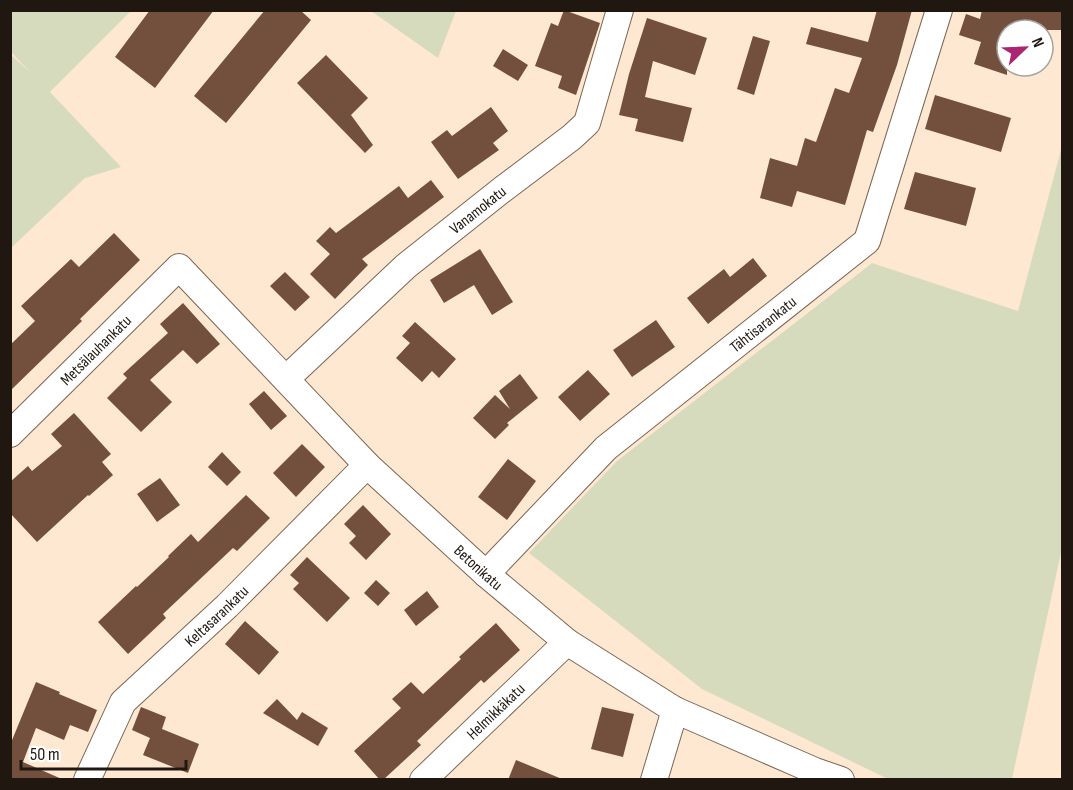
<svg xmlns="http://www.w3.org/2000/svg" width="1073" height="790" font-family="'Sofia Sans Condensed',sans-serif">
	<style>
		.green { fill: #d7dbbe }
		.building { fill: #73503e }
		.lines { fill: none; stroke-linecap: round; stroke-linejoin: round }
		.street-casing { stroke: #7a6653; stroke-width: 28 }
		.street { stroke: #fff; stroke-width: 26 }
		.labels { text-anchor: middle; stroke-width: 6; stroke-linejoin: round; paint-order: stroke }
		.street-label { font-size: 16px; fill: #201810; stroke: #fff }
	</style>
	<rect width="100%" height="100%" fill="#ffe8d2"/>
	<path class="green" d="M11,10L131,11L50,92L121,167L85,178L11,248V55L30,72L11,52Z
		M371,11H456L438,58Z
		M1062,146V548L1012,779H888L702,689L529,553L617,461L872,263L1018,311Z"/>
	<path class="building" d="M150,10H214L155,88L115,57Z
		M265,10H300L311,20L226,123L194,96Z
		M564,10L600,23L576,95L558,88L562,76L535,66L551,23L558,26Z
		M877,10H912L897,65L873,132L867,130L845,205L797,191L792,207L760,198L770,158L797,166L805,138L816,142L835,88L849,93L862,58L806,44L811,27L868,42Z
		M982,10H1062V30H1007V75L974,64L981,42L959,35L966,14L980,19Z
		M647,18L707,38L695,75L653,61L645,97L692,108L683,142L635,131L638,119L619,115L629,74Z
		M753,36L770,41L754,95L737,89Z
		M503,49L528,65L518,81L493,66Z
		M326,55L368,98L351,115L373,145L365,153L297,83Z
		M935,95L1011,118L1001,152L925,129Z
		M491,107L508,131L493,143L499,150L458,179L431,142L447,130L452,136Z
		M915,172L976,188L966,226L904,209Z
		M431,180L444,197L362,259L368,265L335,299L310,274L330,254L316,241L330,227L336,233L399,186L408,198Z
		M114,233L140,260L80,319L82,321L10,391V345L35,321L21,306L71,259L79,267Z
		M480,249L513,302L492,315L474,285L444,303L430,280Z
		M753,258L767,276L708,324L687,298L724,269L730,277Z
		M285,272L310,297L295,311L270,286Z
		M183,303L220,344L197,364L183,350L150,380L172,402L141,432L107,398L127,378L123,374L168,333L160,324Z
		M656,320L675,347L632,377L613,350Z
		M415,322L456,359L439,378L432,371L422,382L396,358L410,343L402,336Z
		M588,370L610,394L580,421L558,397Z
		M520,374L538,398L507,423L509,425L495,439L473,418L495,395L510,409L499,391Z
		M264,391L287,416L271,430L249,404Z
		M74,413L111,454L102,462L113,475L89,496L88,495L37,542L10,513V482L28,466L32,471L62,446L51,434Z
		M302,444L325,467L296,497L273,473Z
		M222,452L241,472L227,486L208,467Z
		M508,459L536,481L507,520L478,497Z
		M160,478L180,505L157,522L137,494Z
		M246,495L270,518L237,551L233,548L163,614L166,618L128,654L98,622L136,586L137,587L169,557L168,556L191,534L198,542Z
		M363,505L391,534L366,560L349,543L356,536L344,524Z
		M307,557L350,598L327,622L293,589L299,583L290,575Z
		M376,580L390,593L378,606L364,593Z
		M427,591L439,607L416,626L404,610Z
		M245,621L279,652L259,675L225,644Z
		M496,623L520,650L484,683L481,680L417,741L421,745L383,780H380L354,751L401,708L392,699L411,682L423,694L461,659L459,657Z
		M36,682L60,692L59,694L97,710L88,732L70,725L64,740L36,728L23,762L64,780H10V745Z
		M277,699L297,720L302,712L328,728L318,746L263,713Z
		M141,707L166,717L162,729L199,744L188,773L143,755L150,738L132,730Z
		M602,707L634,714L623,757L591,749Z
		M516,760L562,779V780H508Z"/>
	<g class="lines">
		<defs>
			<g id="street">
				<path id="s1" d="M286,379L406,266L503,189L572,137L587,123L620,10"/>
				<path id="s2" d="M10,434L179,267L367,465L486,574L567,642L675,710L815,771L841,780"/>
				<path id="s3" d="M486,574L606,448L867,241L939,10"/>
				<path id="s4" d="M87,780L123,702L227,606L367,465"/>
				<path id="s5" d="M423,780L567,642"/>
				<path d="M654,780L675,710"/>
			</g>
		</defs>
		<use href="#street" class="street-casing"/>
		<use href="#street" class="street"/>
	</g>
	<g class="labels">
		<g class="street-label">
			<text dy="6" stroke="none"><textPath href="#s1" startOffset="256">Vanamokatu</textPath></text>
			<text dy="6" stroke="none"><textPath href="#s3" startOffset="374">Tähtisarankatu</textPath></text>
			<text dy="6" stroke="none"><textPath href="#s2" startOffset="120">Metsälauhankatu</textPath></text>
			<text dy="6" stroke="none"><textPath href="#s2" startOffset="662">Betonikatu</textPath></text>
			<text dy="6" stroke="none"><textPath href="#s4" startOffset="213">Keltasarankatu</textPath></text>
			<text dy="6" stroke="none"><textPath href="#s5" startOffset="100">Helmikkäkatu</textPath></text>
		</g>
	</g>
	<rect width="1073" height="790" fill="none" stroke="#201810" stroke-width="24"/>
	<g transform="translate(1025 48) rotate(67)"><circle r="28" fill="#ffffff" stroke="#a6a39f" stroke-width="1.5"/>
	<path d="M0-4.5L10 22L0 15L-10 22Z" fill="#aa2671"/>
	<text y="-9" font-size="16" font-weight="bold" text-anchor="middle" fill="#201810">N</text>
	</g>
	<path d="M21 760v9h165v-9" fill="none" stroke="#201810" stroke-width="3"/>
	<text x="30" y="760" font-size="18" fill="#201810" stroke="#ffffff" stroke-width="4.5" paint-order="stroke">50 m</text>
</svg>
